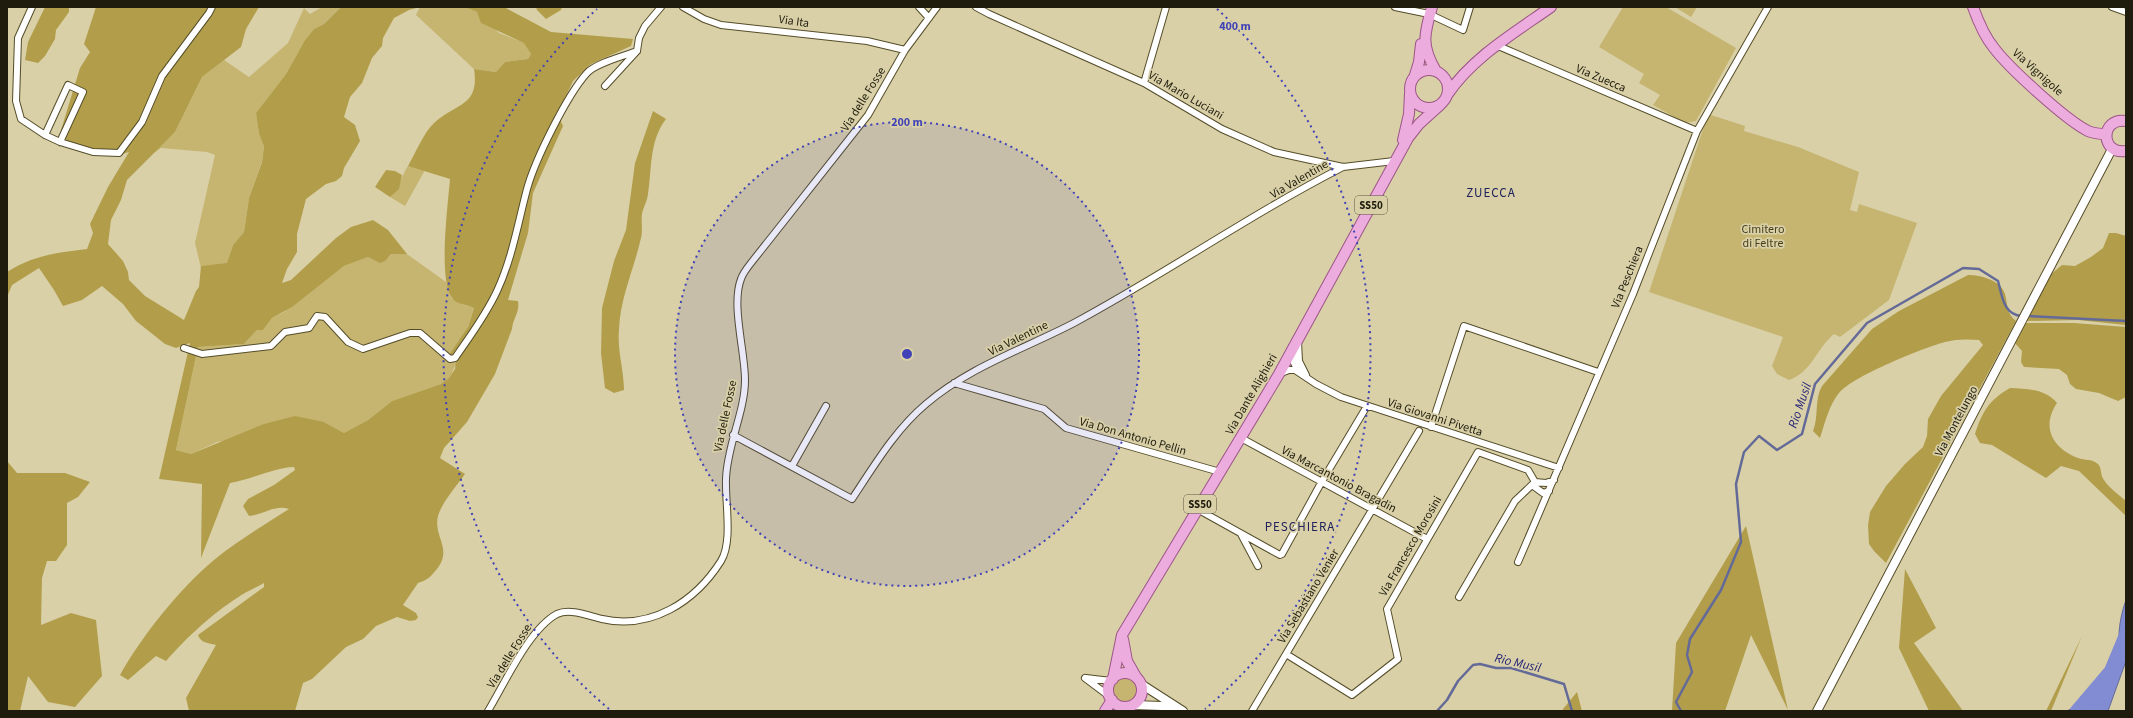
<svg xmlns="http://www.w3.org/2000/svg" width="2133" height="718" font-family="'Source Sans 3',sans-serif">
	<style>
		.green { fill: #c6b570 }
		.forest { fill: #b29e4a }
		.water { fill: #818cd3; stroke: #646a98 }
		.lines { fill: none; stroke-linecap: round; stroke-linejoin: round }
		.stream { stroke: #646a98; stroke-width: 2.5 }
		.river { stroke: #818cd3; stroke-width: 14 }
		.minor-casing { stroke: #554d29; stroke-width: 8 }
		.tertiary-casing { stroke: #554d29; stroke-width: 10 }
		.primary-casing { stroke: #9c5586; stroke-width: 12 }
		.minor { stroke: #fff; stroke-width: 6 }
		.tertiary { stroke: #fff; stroke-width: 8 }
		.primary { stroke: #ecacdd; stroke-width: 10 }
		.ring { fill: none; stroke: #4142b7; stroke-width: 2; stroke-dasharray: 2 4 }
		.labels { text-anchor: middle; stroke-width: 3.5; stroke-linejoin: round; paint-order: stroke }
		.shield { fill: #d9d0a8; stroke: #57523c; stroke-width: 1 }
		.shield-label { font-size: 11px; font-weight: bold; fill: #1f1c0d }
		.street-label { font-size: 12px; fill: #1f1c0d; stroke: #d9d0a8 }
		.park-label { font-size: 12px; fill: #473e1a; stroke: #d9d0a8 }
		.neighbourhood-label { font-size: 13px; letter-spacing: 1px; fill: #20235b; stroke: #d9d0a8 }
		.water-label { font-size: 13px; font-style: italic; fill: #262578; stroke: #d9d0a8 }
		.centre { fill: #4142b7; stroke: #d9d0a8; stroke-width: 2 }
		.ring-label { font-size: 12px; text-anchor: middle; font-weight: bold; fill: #4142b7; stroke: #d9d0a8; stroke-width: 3.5; stroke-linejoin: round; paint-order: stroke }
	</style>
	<rect width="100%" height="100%" fill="#d9d0a8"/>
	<path class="green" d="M322,7H341L324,24L314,29L305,40L286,74L256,113L259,134L264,145L262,161L249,198L244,232L233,245L227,264L201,266V268L195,243L215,155L207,152L161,148L148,157L175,132L202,77L224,60L249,77L288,43L304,8L310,14Z
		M420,7H466L479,13L499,33L525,43L531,54L528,59L505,62L496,72L474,69L416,15Z
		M1623,7H1666L1736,48L1696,121L1685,123L1653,105L1660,95L1639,83L1644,74L1599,47Z
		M1675,7H1697L1691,17Z
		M1708,114L1745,126L1744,131L1798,147L1859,172L1850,210L1857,212L1859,204L1917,223L1889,300L1840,337L1834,334C1817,348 1811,373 1789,380L1777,374L1772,366L1783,337L1649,292Z
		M408,166L425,170L405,206L390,197C401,187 400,178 408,166Z
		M391,254H407L446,282L451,298L464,305L474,307L468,327L450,359L456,363L450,378L441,384L392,401L368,420L344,433L324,422L217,442L191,454L176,450L198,347L244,344L257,330H263L272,318L284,312L344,266L368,257L373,259L389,257Z
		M1109 690a16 16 0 1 1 32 0a16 16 0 1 1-32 0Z"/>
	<path class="forest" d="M45,7H69V12L56,30L55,39L45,56L38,63L25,60L28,42Z
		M96,7H259L246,29L241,47L202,77L175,132L127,180L121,200L111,220L108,244L123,261L128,272L129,280L145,296L184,320L196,291L199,287L201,266L227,263L233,245L244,232L249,198L262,162L264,146L259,134L256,113L286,74L305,40L314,29L324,24L341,7H420L409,10L394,18L383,38L382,46L372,58L362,83L350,97L344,117L355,125L360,141L344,168L342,176L336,181L326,184L306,199L297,234V252L287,269L282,283L291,280L336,238L351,227L373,220L388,230L407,254H391L385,261L380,263L368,257L344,266L292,307L272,318L263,330H257L244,344L198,347L176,450L191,454L264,424L295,416L324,422L344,433L368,420L392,401L441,384L449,378L455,369L456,359L469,344L501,283L528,193L559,117L563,126L533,193L528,233L508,300L518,301C520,312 513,318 512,329L495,374L467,422L444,448L440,458L465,474C456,487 442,502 438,516C433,537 453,548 437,569C430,577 428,580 418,583L403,605L416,613L418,617L416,620L410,621L397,617L376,626L363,639L346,647L312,679L303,683L295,711H189L186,698L216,645C208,643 201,643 198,635L264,587V583C255,588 245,592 237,598C213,613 184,640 166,661L156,656L128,680L120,675C141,637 180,588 214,560C237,541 264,525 289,509C275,504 263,515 249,516L243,506L248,499L274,485L295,470L294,467C275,467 251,480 230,483L201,558L202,484L159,479L190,343L176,348L165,344L136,321L123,304L102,286L82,300L63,306L54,290L39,268L12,285L7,297V272C34,255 56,253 87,249L93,233L90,224L108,187L129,152L116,156L66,144L61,130L80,68L90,52L84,44Z
		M465,7H504L551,32L633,39L631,46L591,64L573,81L547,137L499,282L476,326L456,355L447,358L468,327L474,308C467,304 457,305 452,298C438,280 448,204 450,179L408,166C415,154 424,132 434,123C455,103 480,107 474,69L496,72L505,62L528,59L531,54L524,43L481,23L477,12Z
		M536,7H562L561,10L546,19L537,10Z
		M653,111L666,119C649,141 652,169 648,194C647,202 643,208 642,214C641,222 643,231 641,238C634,269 620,298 619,330C617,350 624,370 624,390L614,393L605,388L601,353L602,308L614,261L626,230L635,163Z
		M386,170L395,171L402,175L399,189L390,197L375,187Z
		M2109,233H2116L2126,236V325L2078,320L2026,321L2050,275L2062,265L2075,266L2091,257L2103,248Z
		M1968,275C1980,275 2001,280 2005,294C2008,305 2006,313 2016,321L1886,563L1874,551L1869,544L1868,525L1870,512L1886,486L1905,464L1923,447L1927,436L1928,419L1941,396L1983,345L1979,340C1968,339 1956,339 1945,342C1923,348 1853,376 1839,393C1829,405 1825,423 1820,438L1813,431C1819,416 1814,400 1822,386L1872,329L1899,311Z
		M2026,323H2074L2126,327V397L2118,401L2099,393L2076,389L2070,384L2067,375L2059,369L2024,367L2021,362L2022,351L2014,342L2023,325Z
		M2010,388C2028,389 2045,389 2057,403C2041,427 2052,448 2078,458C2085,461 2091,458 2098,464C2102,468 2100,475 2104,480C2109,488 2119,495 2126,501V516L2079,471L2061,466L2046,478L1992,445L1980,443L1975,434C1982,412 1989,400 2010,388Z
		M7,461L17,473H65L90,482L78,497L67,503V545L56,561H47L42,578L41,625L71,613L96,620L102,676L75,707L48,702L28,676L20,711H7Z
		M1746,526L1788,710L1751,635L1725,711H1672L1676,643Z
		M1905,569L1936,628L1914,643L1963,711H1929L1899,648Z
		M2082,636L2051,711H2046Z
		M1577,692L1582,711H1563V709Z"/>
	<path class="water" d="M2126,600V661L2108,711H2067C2086,701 2117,670 2120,648C2121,644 2119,640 2119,636C2119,625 2122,611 2126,600Z"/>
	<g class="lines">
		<path class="stream" d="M2027,316L2126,321
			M1437,711L1447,700L1458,681L1473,665L1480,664L1496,668H1511L1564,684L1572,711
			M1681,711L1676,702L1692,672L1687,655L1690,639L1721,590L1741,542L1736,484L1744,452L1759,436L1777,450L1802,434L1815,384L1867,323L1963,268L1979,269L1998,281C2002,295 2003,315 2022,316"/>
		<path class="river" d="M2077,711L2111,671L2126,635"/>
		<defs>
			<path id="minor" d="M32,7L18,38L16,101L21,119L45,135L60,142L93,152L119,153L142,122L162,76L209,13L212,7
				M683,7L704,19L721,25L867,41L905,50
				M919,7L929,18
				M976,7L989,14L1144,83L1222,129L1274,152L1343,167L1394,161
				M1395,7L1429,14L1463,30L1470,7
				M2112,7L2126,12
				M1496,45L1697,131
				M1144,83L1166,7
				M605,86L637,51L639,38L645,26L661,7
				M45,135L68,85L83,92L60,142
				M1298,342L1299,361L1306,375
				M184,348L202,354L271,346L285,332L309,328L317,316L325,317L348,342L363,349L410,333H420L450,359L455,358C470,336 486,315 497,291C512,259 518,223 527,189C535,160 567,95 587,73C596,63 624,56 637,51
				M1293,352V361L1298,371
				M1281,373L1289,370H1295L1316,384L1341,397L1559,468
				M954,383L1044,409L1066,428L1220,472
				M1431,427L1464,326L1598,372
				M733,435L852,499C874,466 895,430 926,404C969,367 1024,349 1074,323C1165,274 1251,214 1343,167
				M1241,438L1427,539
				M792,466L826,406
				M1532,485L1543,493L1549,491
				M1197,509L1280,555L1282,554L1321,483L1367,406
				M1241,534L1258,566
				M1518,562L1633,294L1697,131L1768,7
				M1459,597L1515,501L1535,482L1546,483L1554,480
				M1286,654L1352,695L1398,659L1387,609L1478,452L1528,470L1535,482
				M1085,678L1109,696
				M1086,678L1111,681
				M488,711C505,683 529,629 557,614C570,608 589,616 602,619C651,630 695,602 721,561C733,542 725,502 726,479C727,445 745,412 745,380C745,351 731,305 741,279C743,273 747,268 751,263L868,115L905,50L937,7
				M1252,711L1419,431"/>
			<path id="tertiary" d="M1141,684L1183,711
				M1133,705L1162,706L1178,710
				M1817,711L2112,149"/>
			<path id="primary" d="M1432,7C1424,34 1421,46 1436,71
				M1973,7C1978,21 1984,36 1994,48C2009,68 2066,120 2088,131C2093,133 2101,134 2106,134
				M1410 89a19 19 0 1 1 38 0a19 19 0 1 1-38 0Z
				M1415,75L1419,62L1421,44
				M1447,95C1473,57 1514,33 1551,7
				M2126,121C2100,117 2100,155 2126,151
				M1403,140L1409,114L1410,93
				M1123,639L1127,661L1136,677
				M1108 690a17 17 0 1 1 34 0a17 17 0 1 1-34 0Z
				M1113,679L1122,635L1279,374L1408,138L1419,124L1440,105
				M1105,711L1112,700"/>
		</defs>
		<use href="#minor" class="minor-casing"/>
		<use href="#tertiary" class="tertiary-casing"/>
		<use href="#primary" class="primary-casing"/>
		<use href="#minor" class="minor"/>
		<use href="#tertiary" class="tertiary"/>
		<use href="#primary" class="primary"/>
	</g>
	<circle cx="907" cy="354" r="232" fill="#4142b7" fill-opacity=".12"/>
	<g class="ring">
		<circle cx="907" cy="354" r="232"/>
		<path d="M609 709A464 464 0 0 1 597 9M1217 9A464 464 0 0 1 1205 709"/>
	</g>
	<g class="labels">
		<g class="shield">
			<rect x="1355" y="196" width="32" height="18" rx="3"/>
			<rect x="1184" y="495" width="32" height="18" rx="3"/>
		</g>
		<g class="shield-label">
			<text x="1371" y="209">SS50</text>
			<text x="1200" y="508">SS50</text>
		</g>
		<g class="street-label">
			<text transform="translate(794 21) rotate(8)" y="4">Via Ita</text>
			<text transform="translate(2038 72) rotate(42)" y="4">Via Vignigole</text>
			<text transform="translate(1601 78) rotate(23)" y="4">Via Zuecca</text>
			<text transform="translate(1186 95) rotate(30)" y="4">Via Mario Luciani</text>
			<text transform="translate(863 99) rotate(-58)" y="4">Via delle Fosse</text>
			<text transform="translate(1299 179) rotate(-30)" y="4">Via Valentine</text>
			<text transform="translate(1627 277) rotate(-68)" y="4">Via Peschiera</text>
			<text transform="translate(1018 338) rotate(-26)" y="4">Via Valentine</text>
			<text transform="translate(1251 394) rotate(-60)" y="4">Via Dante Alighieri</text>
			<text transform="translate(725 416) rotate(-78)" y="4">Via delle Fosse</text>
			<text transform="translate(1435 417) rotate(18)" y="4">Via Giovanni Pivetta</text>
			<text transform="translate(1956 421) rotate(-62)" y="4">Via Montelungo</text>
			<text transform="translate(1133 436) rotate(16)" y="4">Via Don Antonio Pellin</text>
			<text transform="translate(1339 479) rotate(28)" y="4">Via Marcantonio Bragadin</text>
			<text transform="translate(1410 546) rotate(-60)" y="4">Via Francesco Morosini</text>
			<text transform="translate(1308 596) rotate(-59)" y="4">Via Sebastiano Venier</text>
			<text transform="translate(509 656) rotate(-58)" y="4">Via delle Fosse</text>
		</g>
		<g class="park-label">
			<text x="1763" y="233">Cimitero<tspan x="1763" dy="14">di Feltre</tspan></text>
		</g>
		<g class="neighbourhood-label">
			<text x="1491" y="197">ZUECCA</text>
			<text x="1300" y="531">PESCHIERA</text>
		</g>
		<g class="water-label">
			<text transform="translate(1799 405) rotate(-71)" y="5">Rio Musil</text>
			<text transform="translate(1518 662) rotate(13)" y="5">Rio Musil</text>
		</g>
	</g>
	<circle cx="907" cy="354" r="6" class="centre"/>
	<g class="ring-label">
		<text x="1235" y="30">400 m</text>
		<text x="907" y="126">200 m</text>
	</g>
	<rect width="2133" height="718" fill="none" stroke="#1f1c0d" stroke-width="16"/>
</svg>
